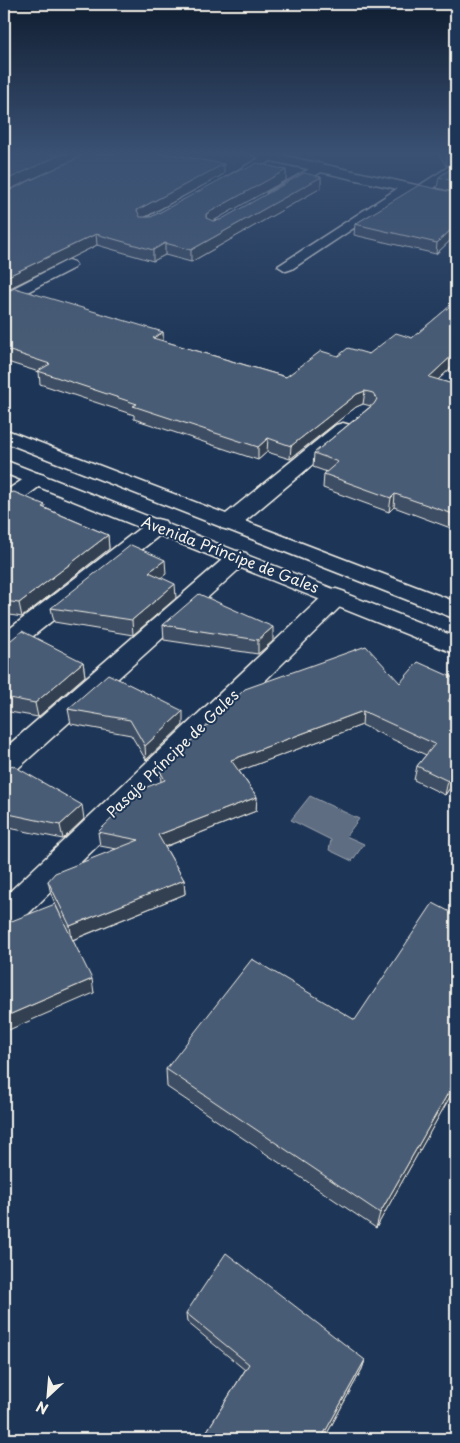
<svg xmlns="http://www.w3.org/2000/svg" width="460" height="1443" font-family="'Playpen Sans',sans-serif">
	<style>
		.water { fill: #5e6d82; stroke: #9aa2ab }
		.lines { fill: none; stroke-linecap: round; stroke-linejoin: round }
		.minor-casing { stroke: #f4f1e8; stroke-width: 3 }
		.tertiary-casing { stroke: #f4f1e8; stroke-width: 3 }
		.secondary-casing { stroke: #f4f1e8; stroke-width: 3 }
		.minor { fill: #1d3557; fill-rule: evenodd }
		.tertiary { fill: #1d3557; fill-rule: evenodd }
		.secondary { fill: #1d3557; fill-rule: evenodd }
		.wall { fill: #3e4e64; stroke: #f4f1e8 }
		.shaded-wall { fill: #324051; stroke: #f4f1e8 }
		.building { fill: #485b74; stroke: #f4f1e8 }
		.labels { text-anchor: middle; stroke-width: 4; stroke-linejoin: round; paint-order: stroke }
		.street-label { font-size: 15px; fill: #f4f1e8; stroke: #1d3557 }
	</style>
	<rect width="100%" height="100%" fill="#1d3557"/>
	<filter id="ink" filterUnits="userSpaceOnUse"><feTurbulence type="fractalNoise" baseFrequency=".02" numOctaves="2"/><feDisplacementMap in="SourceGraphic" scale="10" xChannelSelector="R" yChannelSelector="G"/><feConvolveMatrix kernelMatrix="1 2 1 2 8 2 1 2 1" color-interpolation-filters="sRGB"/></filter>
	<g filter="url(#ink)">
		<path class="water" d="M310,796L359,819L346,836L364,844L352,861L329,850L331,840L291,820Z"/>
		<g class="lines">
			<defs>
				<path id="minor" d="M266,154H276L277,157L232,184H222L220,181Z
					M456,162V172L427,193H417L415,190L417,187Z
					M318,164L323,165L325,168L323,171L279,196L274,197L267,193Z
					M406,183L413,187L411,190L292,269L286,271L278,266Z
					M68,260L74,262L76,265L74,268L4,304V293Z
					M343,423L350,425L353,429L350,433L237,528L229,530L221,528L218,523L221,518L336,425Z
					M37,473L44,475L48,479L44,483L12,507L4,508V492L30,475Z
					M157,519L165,521L168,526L165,531L13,652L4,654V633L149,521Z
					M238,551L246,553L250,558L246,563L14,772L4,775V749L230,553Z
					M336,589L345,592L348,597L345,602L21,921L10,925L4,922V897L327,592Z"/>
				<path id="tertiary" d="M252,154H277L456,194V202L258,158Z"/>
				<path id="secondary" d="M4,429L456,602V619L4,442Z
					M4,460L456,637V654L4,473Z"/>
			</defs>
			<use href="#minor" class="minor-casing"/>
			<use href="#tertiary" class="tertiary-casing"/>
			<use href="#secondary" class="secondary-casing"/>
			<use href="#minor" class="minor"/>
			<use href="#tertiary" class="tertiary"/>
			<use href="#secondary" class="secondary"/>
		</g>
		<path class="wall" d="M439,154H456V161L446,166Z
			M456,165V193L437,188L439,177Z
			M246,169L286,170V180L213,221L220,220L321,177V188L191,262L165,255L153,261L97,245L4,291V193L224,174L147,217H151Z
			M456,193V235L436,254L354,235L355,224Z
			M4,293L163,332V341L286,377L338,356L369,354L412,338L456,301V363L438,380L456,385V530L394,507L389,512L323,488L324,474L327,472L313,467L314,453L371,406L363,404L356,407L290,459L267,452L258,460L134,419V415L40,384L39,372L4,361Z
			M4,495L45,505V508L108,535L109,549L22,617L4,614Z
			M456,544V562L452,560L454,546Z
			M166,574L161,577L176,598L133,635L54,622L51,608Z
			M163,625L273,641L258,654L164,640Z
			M4,641L83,662L85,676L38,717L4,711Z
			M400,683L456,701L454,704L456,705V779L445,795L414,780L417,766L426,755L362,725L239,771L257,797L256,811L165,847L184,880L185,894L73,940L94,993L51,894L48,881L116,849L100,846L98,832L161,782L160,771Z
			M68,709L183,725L146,760L131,735L71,724Z
			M4,773L84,819L63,839L4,827Z
			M166,1069L456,1086L376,1228L167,1087Z
			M186,1313L365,1360L362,1369L324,1439H202L245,1370L187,1322Z"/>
		<path class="shaded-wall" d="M62,154H86L4,192V181Z
			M451,154H456V161L446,166L447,156Z
			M224,164V174L138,221L137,210Z
			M286,170V180L206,225V214Z
			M321,177V188L191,262V250Z
			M456,225V235L436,254L437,243Z
			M96,234L97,245L4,291V278Z
			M165,243V255L153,261V250Z
			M163,332V345L153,338Z
			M456,352V363L427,390L429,377Z
			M365,391L363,404L356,407L290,459L291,446L357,394Z
			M268,438L267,452L258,460V447Z
			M395,494L394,507L389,512L391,498Z
			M108,535L109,549L22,617L19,603Z
			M165,560L166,574L150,586L149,572Z
			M175,584L176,598L133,635L132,620Z
			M273,627V641L258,654V640Z
			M83,662L85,676L38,717L35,703Z
			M456,690V701L445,715L448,701Z
			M183,711V725L146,760L145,746Z
			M363,711L362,725L231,774V760Z
			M456,769V779L445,795L448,781Z
			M257,797L256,811L159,849L158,835Z
			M82,805L84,819L63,839L60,825Z
			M184,880L185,894L72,940L70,926Z
			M92,979L94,993L4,1032V1017Z
			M456,1079V1086L376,1228L380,1213Z
			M365,1360L362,1369L324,1439H321Z"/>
		<path class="building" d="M4,154H62L4,181Z
			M86,154H170L224,164L137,210L140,217H151L242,168L246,169L257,163L286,170L206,214V218L213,221L220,220L304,173L321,177L191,250L165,243L153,250L96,234L4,278V193Z
			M456,165V182L439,177Z
			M419,185L456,193V225L437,243L355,224Z
			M15,288L163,332L153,338L286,377L321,351L338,356L348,348L369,354L396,333L412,338L456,301V352L429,377L456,385V515L395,494L391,498L324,474L338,462L314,453L374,404L377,399L373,393L365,391L357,394L291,446L268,438L258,447L133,406L137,404L38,371L50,364L4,349V293Z
			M14,492L45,505L42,507L108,535L19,603L4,601V495Z
			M131,545L165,560L149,572L175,584L132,620L51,608Z
			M199,594L273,627L258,640L163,625Z
			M22,631L83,662L35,703L4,697V641L11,640Z
			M366,646L400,683L418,662L456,679V690L448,701L456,705V769L448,781L417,766L435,744L363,711L231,760L257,797L158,835L184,880L70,926L48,881L55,873L139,840L98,832L142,789L165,780L160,771L245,689Z
			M108,674L183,711L145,746L130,720L68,709Z
			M12,765L82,805L60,825L4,813V773Z
			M433,903L456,915V1079L380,1213L166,1069L252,959L355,1020Z
			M55,904L92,979L4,1017V924Z
			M226,1253L365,1360L321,1439H202L249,1364L186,1313Z
			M451,1436L456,1439H449Z"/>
	</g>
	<linearGradient id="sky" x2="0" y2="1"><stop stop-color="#101d30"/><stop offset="0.43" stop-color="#3a5174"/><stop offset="1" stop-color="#3a5174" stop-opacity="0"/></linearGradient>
	<rect width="460" height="356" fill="url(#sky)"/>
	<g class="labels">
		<g class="street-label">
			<text transform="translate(230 555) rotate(21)" y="5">Avenida Príncipe de Gales</text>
			<text transform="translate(173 754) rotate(-44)" y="5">Pasaje Príncipe de Gales</text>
		</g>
	</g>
	<rect width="460" height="1443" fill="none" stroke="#1d3557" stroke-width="20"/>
	<rect x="10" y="10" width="440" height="1423" fill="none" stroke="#f4f1e8" stroke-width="2" filter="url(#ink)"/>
	<g transform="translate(48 1396) rotate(206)" stroke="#1d3557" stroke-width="4" paint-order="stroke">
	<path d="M0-4L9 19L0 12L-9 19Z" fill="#f4f1e8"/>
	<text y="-8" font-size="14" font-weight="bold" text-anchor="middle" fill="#f4f1e8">N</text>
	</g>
</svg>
